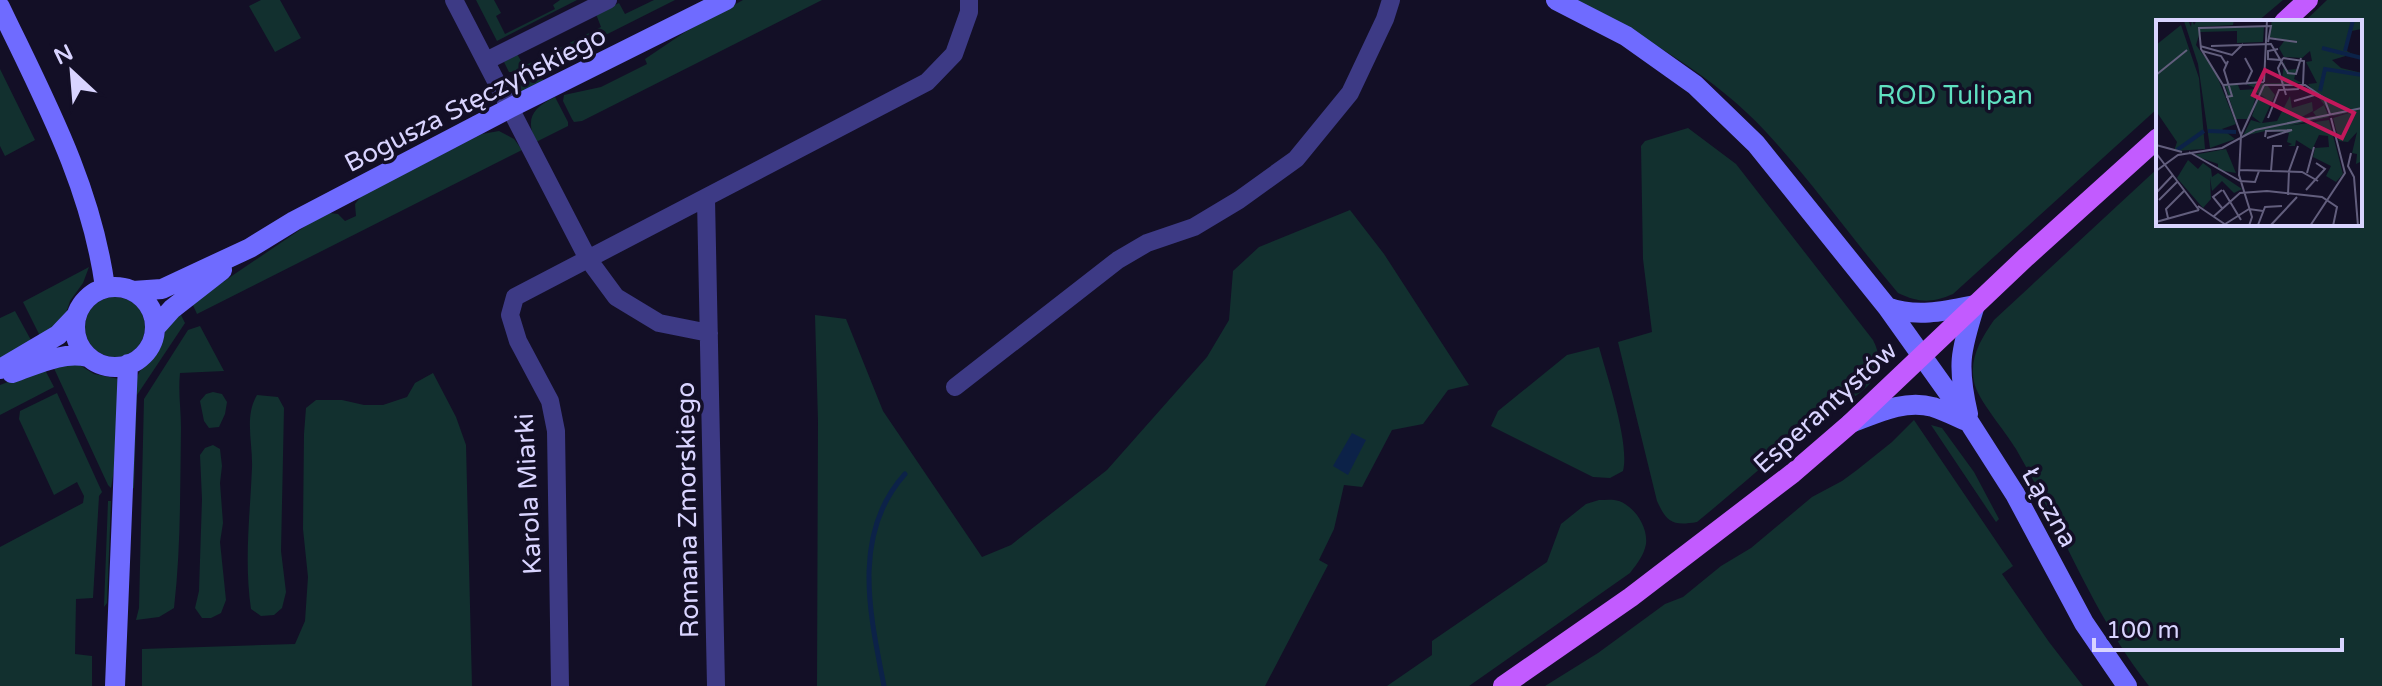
<svg xmlns="http://www.w3.org/2000/svg" width="2382" height="686" font-family="'Varela Round',sans-serif">
	<style>
		.green { fill: #12302f }
		.water { fill: #0c2248 }
		.lines { fill: none; stroke-linecap: round; stroke-linejoin: round }
		.stream { stroke: #0c2248; stroke-width: 5 }
		.street { stroke: #3d3a85; stroke-width: 18 }
		.secondary { stroke: #6f6bff; stroke-width: 20 }
		.primary { stroke: #c25bff; stroke-width: 20 }
		.labels { text-anchor: middle; stroke-width: 7; stroke-linejoin: round; paint-order: stroke }
		.park-label { font-size: 26px; fill: #5fe0c0; stroke: #130f26 }
		.street-label { font-size: 26px; fill: #d9d4ff; stroke: #130f26 }
		.inset-river { fill: none; stroke: #0c2248; stroke-width: 4 }
		.inset-road { fill: none; stroke: #625e7d; stroke-width: 2 }
		.view { fill: #c2185b; fill-opacity: 0.15; stroke: #c2185b; stroke-width: 4 }
		.inset-edge { fill: none; stroke: #d9d4ff; stroke-width: 4 }
	</style>
	<rect width="100%" height="100%" fill="#130f26"/>
	<path class="green" d="M261,0H280L301,38L275,52L249,6Z
		M476,0H494L501,13L496,16L505,34L555,9L553,5L560,0H577L497,41Z
		M654,0H675L532,72H509L504,62L517,54L524,66L601,27L596,14L619,3L625,14Z
		M743,0H822L582,121L574,122L572,119L563,101L564,95L601,87L647,64L645,59L685,32Z
		M1575,0H2283L2257,22H2158V108L1953,294C1932,303 1919,303 1898,293C1853,240 1813,183 1766,132C1716,77 1640,34 1575,0Z
		M2327,0H2382V686H2149C2093,615 2061,527 2016,449C2006,432 1977,399 1974,382C1969,358 1981,339 1994,320L2158,168V224H2360V22H2304Z
		M0,69L35,140L5,156L0,146Z
		M539,77L545,81L522,93L512,89L507,80Z
		M555,97L568,122V126L536,142C525,119 532,108 555,97Z
		M1688,128L1736,164L1873,340C1880,353 1881,367 1872,381C1861,396 1841,403 1826,414C1782,448 1740,487 1697,522C1673,526 1667,523 1657,501L1618,342L1652,332L1643,259L1641,146L1645,141Z
		M499,131L514,139L522,150L197,314L192,303L310,223L329,213L338,214L345,221L356,216L355,204L362,195L482,134Z
		M1350,210L1384,254L1469,385L1448,390L1423,424L1392,430L1362,487L1344,485L1334,529L1319,560L1328,565L1265,686H817L818,421L815,315L846,319L883,411L982,557L1011,545L1107,470L1207,357L1229,320L1233,271L1259,247Z
		M89,267L83,283L70,301L64,319L41,338L23,302Z
		M85 327a30 30 0 1 1 60 0a30 30 0 1 1-60 0Z
		M15,311L32,342L0,359V318Z
		M180,313L185,323L137,395L134,488L129,490L135,381L140,371L158,353L167,326Z
		M200,326L224,371L180,373C178,392 181,409 181,428C180,488 181,548 174,608L159,617L136,620L139,608L144,399L188,330Z
		M1599,347C1607,376 1630,444 1623,471L1610,478L1593,477L1491,426L1498,411L1567,355Z
		M52,364H78L94,374L119,379L117,453L111,488L108,485Z
		M44,368L54,387L0,415V385Z
		M433,373L456,417L466,445L472,686H142V649L295,644L305,621L308,577L303,529L304,434L306,408L316,400H342L364,405H383L407,397L415,383Z
		M213,392L222,394L227,402L225,414L219,427L209,428L204,421L200,401L206,394Z
		M57,393L102,492L99,496L93,598L76,599L75,654L92,656V686H0V547L83,503L84,496L77,482L54,495L19,419L20,411Z
		M257,395L278,397L284,408L281,551L286,592L282,608L274,615L261,616L251,609C244,562 250,515 252,468C253,443 244,417 257,395Z
		M1914,420L2013,566L2002,574L2049,642L2083,686H1545L1598,653L1665,604L1683,597L1721,566L1751,548L1812,497L1842,481L1857,470L1892,442Z
		M1931,425L1942,428L1974,472L1999,519L1996,522Z
		M213,445L220,449L222,466L220,483L223,523L220,542L226,600L221,613L211,618H202L195,608L199,591L202,499L200,455L205,448Z
		M1599,500C1605,500 1613,499 1619,501C1635,507 1648,527 1646,544C1644,555 1637,564 1630,573L1469,686H1387L1432,655V641L1547,562L1561,524L1586,504Z
		M108,501H111L107,603L104,607Z"/>
	<path class="water" d="M1352,433L1366,440L1348,475L1333,466Z"/>
	<g class="lines">
		<path class="stream" d="M884,686C870,614 851,534 905,474"/>
		<path class="street" d="M454,0L588,259L616,297L659,323L709,333
			M486,61L608,0
			M706,199L716,686
			M955,387L1118,260L1147,243L1194,227L1239,200L1296,159L1350,93L1385,19L1391,0
			M560,686L556,431L550,401L518,341L510,315L515,297L927,82L954,54L969,12V0"/>
		<path class="secondary" d="M1556,0L1626,36L1695,85L1756,144L1887,307L1969,422L2015,494L2084,623L2127,686
			M0,7C44,99 91,185 105,287
			M75 327a40 40 0 1 1 80 0a40 40 0 1 1-80 0Z
			M133,291L162,289L250,248L294,221L510,108L726,0
			M1887,307C1916,318 1946,311 1975,305C1960,352 1957,366 1968,414
			M155,328L172,309L222,270
			M0,369L58,335L77,315
			M12,373C36,365 62,351 88,357
			M1851,423C1877,413 1905,399 1933,407C1945,411 1957,417 1969,422
			M115,686L128,364"/>
		<path class="primary" d="M2284,22L2308,0
			M1503,686L1631,597L1793,473L1851,423L2025,258L2158,138"/>
	</g>
	<g class="labels">
		<g class="park-label">
			<text x="1955" y="104">ROD Tulipan</text>
		</g>
		<g class="street-label">
			<text transform="translate(475 99) rotate(-27)" y="9">Bogusza Stęczyńskiego</text>
			<text transform="translate(1825 407) rotate(-42)" y="9">Esperantystów</text>
			<text transform="translate(528 494) rotate(-93)" y="9">Karola Miarki</text>
			<text transform="translate(2050 507) rotate(61)" y="9">Łączna</text>
			<text transform="translate(687 510) rotate(-91)" y="9">Romana Zmorskiego</text>
		</g>
	</g>
	<g transform="translate(2156 20)">
		<rect width="206" height="206" fill="#130f26"/>
		<path d="M32,0L35,7L36,0L38,5L41,0H78L77,5L41,7H108L107,22L81,23V11L44,12L40,25L59,51L80,104L66,109L79,119L54,128L42,44L28,1ZM116,0H206V9L195,11L189,30L206,39L193,35L176,40L185,48L206,53V141L200,144L201,134L196,133L201,112L192,122L183,121L177,98L196,92L177,96L152,64L161,63L150,42L156,41L154,31L146,38L128,37L123,28L129,20L113,17ZM25,5L43,58L49,129L18,131L21,122L0,91V25ZM129,41V50L141,49L138,59L146,63L111,65L119,75L106,103L121,101L134,76L136,88L156,82L157,91L144,98L160,96L157,92L168,85L173,97L87,116L95,100L105,103L96,96L103,76L110,78L101,73L93,99H80L69,65H82L84,70L102,69L90,64L125,63ZM173,100L187,154L180,162L170,156L175,146L157,137L159,128L173,127L172,116L163,115L156,130L140,120L139,126H132L136,124L131,122L133,113L104,110ZM70,129L80,153L62,150V144L37,135ZM32,140L42,149L47,143L55,149L56,157L62,153L86,169L78,173L66,161L56,171L54,157L55,179L47,188L21,158Z" fill="#12302f"/>
		<path class="inset-river" d="M166,28L206,38M189,31L197,0M164,71L169,49L206,55M52,111L80,112M21,130L48,111"/>
		<path class="inset-road" d="M112,18L141,22M44,26L76,35L87,24M55,26L115,24L132,53M122,29L112,31V39L125,40M46,31L65,36L70,44M89,38L96,51L90,64M127,38L122,48L130,75M131,53L140,54L145,38M0,55L31,30M108,62L111,0M67,65L108,62M108,65H149L168,78L174,94M70,77L76,76L68,50L72,41M138,81L162,74M112,98L123,70L142,69L147,64L148,41L127,38M85,115L67,65L45,29L43,8L115,6L112,22M109,117L110,111L136,110L111,118M0,125L26,132M33,132L84,161M0,133L43,190M195,133L192,146L198,157L202,206M83,150L146,152L162,161M0,151L22,135L66,128L99,110L206,88M115,151L117,126H126M151,153L158,127M84,161L99,162L103,151M66,170L57,177L66,188M67,170L85,200M150,170L169,149L160,143M0,173L17,155M132,175L133,151L142,126M3,180L22,161M42,186L70,205M57,197L84,173L111,171L166,177L181,187L177,206M12,198L10,189L28,171M0,202L43,190M102,205L109,187L126,186M66,206L93,189L107,191M93,206L96,197L83,155L85,115L108,65M114,206L141,177M154,206L189,153L175,98"/>
		<path class="view" d="M109,50L198,93L186,118L97,75Z"/>
		<rect width="206" height="206" class="inset-edge"/>
	</g>
	<g transform="translate(72 72) rotate(334)" stroke="#130f26" stroke-width="6" paint-order="stroke">
	<path d="M0-6L14 30L0 20L-14 30Z" fill="#d9d4ff"/>
	<text y="-12" font-size="22" font-weight="bold" text-anchor="middle" fill="#d9d4ff">N</text>
	</g>
	<path d="M2094 638v12h248v-12" fill="none" stroke="#d9d4ff" stroke-width="4"/>
	<text x="2106" y="638" font-size="24" fill="#d9d4ff" stroke="#130f26" stroke-width="6" paint-order="stroke">100 m</text>
</svg>
